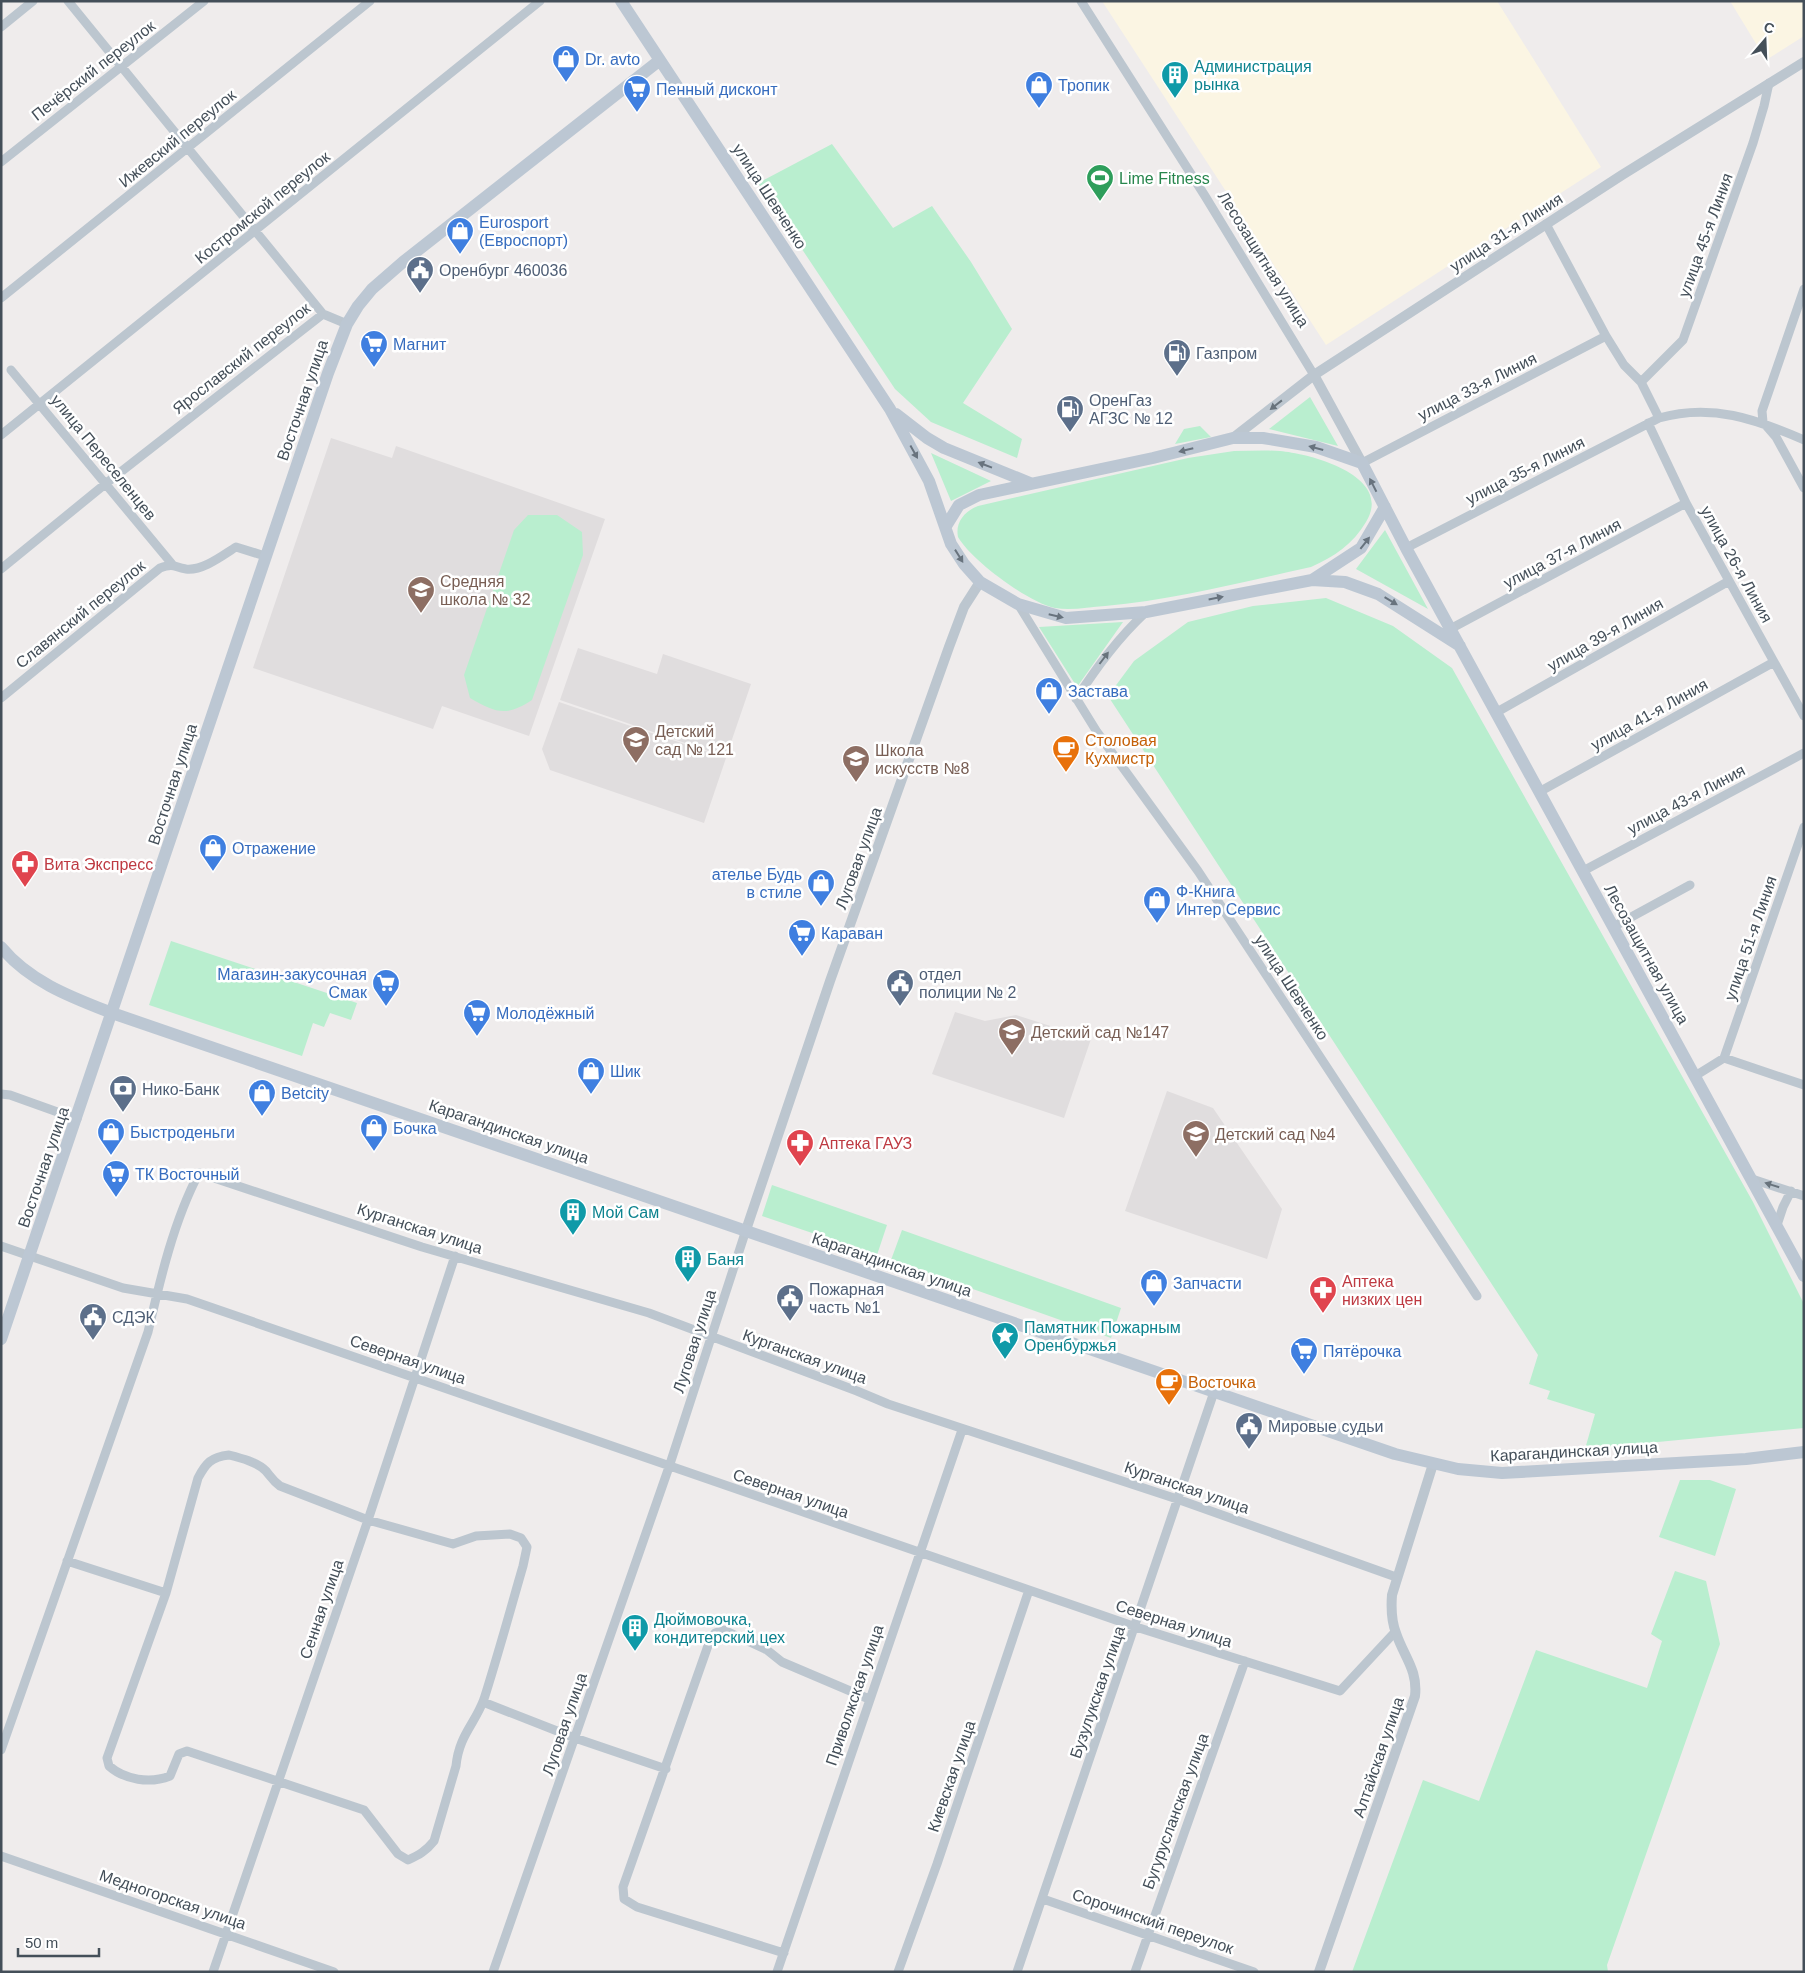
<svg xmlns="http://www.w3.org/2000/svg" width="1805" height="1973" font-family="Helvetica,sans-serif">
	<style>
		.commercial { fill: #fbf5e3 }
		.education { fill: #e0ddde }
		.green { fill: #b9eecf }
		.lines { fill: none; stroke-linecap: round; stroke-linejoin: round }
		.minor { stroke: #bcc6cf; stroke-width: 9 }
		.tertiary { stroke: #bcc6cf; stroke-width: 10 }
		.secondary { stroke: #bcc7d3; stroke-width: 12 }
		.oneway { fill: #68737c }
		.oneway2 { fill: #68737e }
		.labels { text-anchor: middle; stroke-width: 5; stroke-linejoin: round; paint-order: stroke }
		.shop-label { font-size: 16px; fill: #366cbe; stroke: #fff; text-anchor: start }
		.culture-label { font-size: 16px; fill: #0d838f; stroke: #fff; text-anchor: start }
		.street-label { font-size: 16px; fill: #444f59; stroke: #fff }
		.leisure-label { font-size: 16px; fill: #27864d; stroke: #fff; text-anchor: start }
		.service-label { font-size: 16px; fill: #4e5e75; stroke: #fff; text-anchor: start }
		.education-label { font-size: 16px; fill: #785e54; stroke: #fff; text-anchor: start }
		.food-label { font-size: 16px; fill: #c56008; stroke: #fff; text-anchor: start }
		.health-label { font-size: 16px; fill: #be3a42; stroke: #fff; text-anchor: start }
	</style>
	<rect width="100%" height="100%" fill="#efecec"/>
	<path class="commercial" d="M1102,1H1497L1601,167L1326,345Z
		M1730,1H1804V36L1766,60Z"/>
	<path class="education" d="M331,438L392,458L396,446L605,519L529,736L442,706L433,729L253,668Z
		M578,648L657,674L663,654L751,684L726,757L560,700Z
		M559,702L726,758L704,823L550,770L542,749Z
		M955,1012L985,1021L1016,1015L1091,1039L1064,1118L932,1074Z
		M1167,1091L1213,1108L1282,1209L1267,1259L1125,1211Z"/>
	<path class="green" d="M832,144L893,228L932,206L971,262L1012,329L963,403L1022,439L1017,458L931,422L895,389L758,183Z
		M1310,397L1338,446L1269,429Z
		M1200,426L1211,437L1175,444L1184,429Z
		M1234,451C1249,451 1265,450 1280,451C1312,454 1394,476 1366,522C1353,544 1334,557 1311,567C1243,582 1174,600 1105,606C1089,607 1071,611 1055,608C1028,602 972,561 958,537C955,522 965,511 978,506L1188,458Z
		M931,453L991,481L951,501Z
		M528,515H557L582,532L583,555L532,700C506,717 496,713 470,698L464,675L514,530Z
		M1385,530L1428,609L1356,569Z
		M1326,598L1393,626L1452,668L1753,1202L1804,1304V1428L1585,1449L1595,1414L1547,1399L1550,1391L1529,1384L1538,1355L1108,696L1134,661L1188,622L1253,606Z
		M1123,622L1077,687L1039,627Z
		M171,941L357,1003L351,1020L330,1013L324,1027L313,1023L302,1056L149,1005Z
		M772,1185L887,1225L877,1255L762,1216Z
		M902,1230L1121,1308L1111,1338L891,1260Z
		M1680,1480H1710L1736,1489L1715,1556L1659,1537Z
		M1675,1571L1706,1581L1720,1644L1607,1965L1608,1972H1352L1423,1780L1479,1801L1536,1650L1647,1688L1662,1641L1651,1634Z"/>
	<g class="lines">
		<path class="minor" d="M68,1L323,314
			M1081,1L1205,196L1314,375
			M1,27L33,1
			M1,162L204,1
			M1546,224L1606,336L1624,365L1641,382L1659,418
			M1804,289L1762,411L1763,422L1776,437L1804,488
			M1,298L370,1
			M11,370L172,564
			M1641,382L1683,340L1753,143L1764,106L1769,83
			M1648,423L1686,503L1804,716
			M1,435L540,1
			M1362,463L1606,336
			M1406,548L1659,418C1711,403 1756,419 1804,440
			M1,569L104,485L323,314L347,324
			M1018,604L1097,732L1198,871L1477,1296
			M1452,628L1686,503
			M1,698L160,568C175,563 173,567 186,569C203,571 223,555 236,547L265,556
			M1076,699C1097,667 1118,638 1146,612
			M1497,712L1729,581
			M1539,792L1774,662
			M1583,871L1804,753
			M1613,927L1690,885
			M1724,1058L1804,827
			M1695,1076L1724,1058L1804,1085
			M1,1094L10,1095L77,1119
			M1752,1179L1804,1196
			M1777,1225L1783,1207L1791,1191
			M1,1246L123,1288L187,1299L1136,1627L1340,1691L1395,1632
			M229,1455C241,1458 257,1462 266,1471C271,1477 273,1481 280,1486L368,1520L453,1544L476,1536L510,1534L521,1538L527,1547L523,1566C510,1611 498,1655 484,1699C475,1724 459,1735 456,1766L434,1841C426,1851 419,1855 408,1860L398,1854L364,1810L187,1751L179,1754L170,1776C150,1784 125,1780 109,1766L107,1758L166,1593L198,1478C206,1463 211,1457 229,1455Z
			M67,1561L166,1593
			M483,1702L575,1738L666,1769
			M1,1750L148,1332C160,1280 174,1220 199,1173L422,1247L649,1313L857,1391L888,1404L1177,1499L1396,1577
			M1,1856L334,1972
			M1043,1899L1254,1972
			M784,1953L637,1907L624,1899L623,1887L710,1640L715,1633L724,1630L767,1650L782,1662L869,1699
			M213,1972L368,1520L455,1256
			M493,1972L669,1467L746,1230
			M777,1972L962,1430
			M898,1972L937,1864L1029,1590
			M1017,1972L1214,1392
			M1135,1972L1245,1661"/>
		<path class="tertiary" d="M1314,375L1362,463
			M1233,438L1314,375L1622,175L1804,62
			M746,1230L830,981L949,647L964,607L980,582
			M1319,1972L1415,1696C1418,1670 1404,1657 1396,1633C1391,1620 1391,1608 1392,1595L1433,1464"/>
		<path class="secondary" d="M621,1L890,409L929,481L951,544L964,564L980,582L1018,604L1066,618L1146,612L1312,580L1361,548L1385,507
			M896,414L927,438L944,448L1030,483
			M946,526L959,505L979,495L1153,458L1233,438H1263L1316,447L1362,463L1406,548L1804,1276
			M1312,580L1345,582L1378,594L1460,646
			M1,947C30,982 71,997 112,1013L1395,1454L1458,1469L1502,1473L1746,1459L1804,1452
			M1,1339L328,373L347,324L358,306L372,289L403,262L660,60"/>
	</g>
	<defs><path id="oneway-solid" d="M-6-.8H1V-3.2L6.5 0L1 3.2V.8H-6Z" transform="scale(1.25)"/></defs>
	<g class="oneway">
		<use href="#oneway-solid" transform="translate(1276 405) rotate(142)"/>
		<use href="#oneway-solid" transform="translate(1104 658) rotate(-53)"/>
		<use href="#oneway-solid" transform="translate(1772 1185) rotate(-163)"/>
	</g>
	<g class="oneway2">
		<use href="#oneway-solid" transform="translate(1316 448) rotate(-165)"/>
		<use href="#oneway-solid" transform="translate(1186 450) rotate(166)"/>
		<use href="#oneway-solid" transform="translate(914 452) rotate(61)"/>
		<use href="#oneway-solid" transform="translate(985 465) rotate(-159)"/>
		<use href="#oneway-solid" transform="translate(1373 485) rotate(-117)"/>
		<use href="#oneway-solid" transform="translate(1365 543) rotate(-52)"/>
		<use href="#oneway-solid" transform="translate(959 556) rotate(58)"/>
		<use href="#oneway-solid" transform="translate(1216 598) rotate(-11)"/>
		<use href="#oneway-solid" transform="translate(1391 601) rotate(31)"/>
		<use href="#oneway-solid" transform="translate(1056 616) rotate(13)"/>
	</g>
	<defs>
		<symbol id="shop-pin" viewBox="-11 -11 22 30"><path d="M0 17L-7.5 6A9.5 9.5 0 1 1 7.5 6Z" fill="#3f7fe0" stroke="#fff"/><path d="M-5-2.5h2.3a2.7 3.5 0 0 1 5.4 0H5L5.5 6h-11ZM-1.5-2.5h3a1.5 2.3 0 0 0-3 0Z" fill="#fff"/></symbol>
		<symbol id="building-pin" viewBox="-11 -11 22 30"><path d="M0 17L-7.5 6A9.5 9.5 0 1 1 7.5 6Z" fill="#0f9aa8" stroke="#fff"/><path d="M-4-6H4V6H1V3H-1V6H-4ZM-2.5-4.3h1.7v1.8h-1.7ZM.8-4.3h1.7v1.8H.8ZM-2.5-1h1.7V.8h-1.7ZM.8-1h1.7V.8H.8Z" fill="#fff"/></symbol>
		<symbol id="supermarket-pin" viewBox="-11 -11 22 30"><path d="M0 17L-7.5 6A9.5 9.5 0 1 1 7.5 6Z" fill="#3f7fe0" stroke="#fff"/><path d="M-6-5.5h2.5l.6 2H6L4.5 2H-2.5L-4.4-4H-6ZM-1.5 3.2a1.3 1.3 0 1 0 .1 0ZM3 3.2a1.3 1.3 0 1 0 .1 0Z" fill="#fff"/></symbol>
		<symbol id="stadium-pin" viewBox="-11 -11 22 30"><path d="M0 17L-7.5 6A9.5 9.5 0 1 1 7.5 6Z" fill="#2e9e5b" stroke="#fff"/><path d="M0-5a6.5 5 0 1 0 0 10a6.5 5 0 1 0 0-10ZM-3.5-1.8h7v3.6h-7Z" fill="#fff"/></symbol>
		<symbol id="civic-pin" viewBox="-11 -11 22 30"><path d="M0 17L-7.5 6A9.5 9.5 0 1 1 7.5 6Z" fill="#5c6f8a" stroke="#fff"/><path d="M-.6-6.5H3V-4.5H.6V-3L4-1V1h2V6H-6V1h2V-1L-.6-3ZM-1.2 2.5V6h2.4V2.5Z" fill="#fff"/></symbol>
		<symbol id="fuel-pin" viewBox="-11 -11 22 30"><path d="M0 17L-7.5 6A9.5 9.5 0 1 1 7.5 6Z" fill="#5c6f8a" stroke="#fff"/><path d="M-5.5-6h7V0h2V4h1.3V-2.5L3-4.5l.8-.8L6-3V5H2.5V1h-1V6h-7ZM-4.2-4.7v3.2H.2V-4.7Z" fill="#fff"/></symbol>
		<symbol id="school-pin" viewBox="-11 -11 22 30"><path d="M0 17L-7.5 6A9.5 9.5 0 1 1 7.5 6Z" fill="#8d6e63" stroke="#fff"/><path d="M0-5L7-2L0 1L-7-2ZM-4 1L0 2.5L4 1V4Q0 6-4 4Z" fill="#fff"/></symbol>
		<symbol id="cafe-pin" viewBox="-11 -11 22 30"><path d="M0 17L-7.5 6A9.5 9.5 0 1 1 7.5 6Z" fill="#e8710a" stroke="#fff"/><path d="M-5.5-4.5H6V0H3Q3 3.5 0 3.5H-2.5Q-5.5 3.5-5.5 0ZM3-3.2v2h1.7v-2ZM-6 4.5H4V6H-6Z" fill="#fff"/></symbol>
		<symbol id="pharmacy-pin" viewBox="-11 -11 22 30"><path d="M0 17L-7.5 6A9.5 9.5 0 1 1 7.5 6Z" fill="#e0444e" stroke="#fff"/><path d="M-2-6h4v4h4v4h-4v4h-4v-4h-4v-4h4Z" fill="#fff"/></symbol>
		<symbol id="bank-pin" viewBox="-11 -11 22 30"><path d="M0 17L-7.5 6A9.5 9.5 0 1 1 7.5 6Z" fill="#5c6f8a" stroke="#fff"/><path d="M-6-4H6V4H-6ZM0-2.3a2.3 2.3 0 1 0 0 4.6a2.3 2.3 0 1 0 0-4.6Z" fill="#fff"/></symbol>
		<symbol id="sight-pin" viewBox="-11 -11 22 30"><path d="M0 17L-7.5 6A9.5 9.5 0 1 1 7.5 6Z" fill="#0f9aa8" stroke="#fff"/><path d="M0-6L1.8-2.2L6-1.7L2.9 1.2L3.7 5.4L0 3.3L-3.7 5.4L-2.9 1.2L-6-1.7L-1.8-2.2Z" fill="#fff"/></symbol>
	</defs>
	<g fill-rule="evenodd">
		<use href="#shop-pin" x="550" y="43" width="32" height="43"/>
		<use href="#building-pin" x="1159" y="59" width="32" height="43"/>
		<use href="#shop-pin" x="1023" y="69" width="32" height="43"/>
		<use href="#supermarket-pin" x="621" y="73" width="32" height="43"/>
		<use href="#stadium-pin" x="1084" y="162" width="32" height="43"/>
		<use href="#shop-pin" x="444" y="215" width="32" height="43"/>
		<use href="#civic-pin" x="404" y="254" width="32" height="43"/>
		<use href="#supermarket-pin" x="358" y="328" width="32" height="43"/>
		<use href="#fuel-pin" x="1161" y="337" width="32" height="43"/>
		<use href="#fuel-pin" x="1054" y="393" width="32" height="43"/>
		<use href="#school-pin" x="405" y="574" width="32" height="43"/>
		<use href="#shop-pin" x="1033" y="675" width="32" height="43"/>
		<use href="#school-pin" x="620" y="724" width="32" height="43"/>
		<use href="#cafe-pin" x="1050" y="733" width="32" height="43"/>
		<use href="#school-pin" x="840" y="743" width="32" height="43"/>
		<use href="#shop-pin" x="197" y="832" width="32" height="43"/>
		<use href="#pharmacy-pin" x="9" y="848" width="32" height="43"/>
		<use href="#shop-pin" x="805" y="867" width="32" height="43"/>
		<use href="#shop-pin" x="1141" y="884" width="32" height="43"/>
		<use href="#supermarket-pin" x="786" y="917" width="32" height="43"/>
		<use href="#supermarket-pin" x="370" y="967" width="32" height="43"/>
		<use href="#civic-pin" x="884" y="967" width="32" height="43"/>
		<use href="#supermarket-pin" x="461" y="997" width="32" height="43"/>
		<use href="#school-pin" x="996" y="1016" width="32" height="43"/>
		<use href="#shop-pin" x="575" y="1055" width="32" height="43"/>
		<use href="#bank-pin" x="107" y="1073" width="32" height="43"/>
		<use href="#shop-pin" x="246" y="1077" width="32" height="43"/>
		<use href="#shop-pin" x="358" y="1112" width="32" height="43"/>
		<use href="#shop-pin" x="95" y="1116" width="32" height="43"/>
		<use href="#school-pin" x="1180" y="1118" width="32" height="43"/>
		<use href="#pharmacy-pin" x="784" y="1127" width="32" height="43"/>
		<use href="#supermarket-pin" x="100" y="1158" width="32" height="43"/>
		<use href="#building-pin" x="557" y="1196" width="32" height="43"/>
		<use href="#building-pin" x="672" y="1243" width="32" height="43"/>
		<use href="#shop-pin" x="1138" y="1267" width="32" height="43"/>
		<use href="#pharmacy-pin" x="1307" y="1274" width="32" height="43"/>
		<use href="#civic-pin" x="774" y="1282" width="32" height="43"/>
		<use href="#civic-pin" x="77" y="1301" width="32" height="43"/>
		<use href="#sight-pin" x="989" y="1320" width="32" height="43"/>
		<use href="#supermarket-pin" x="1288" y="1335" width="32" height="43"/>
		<use href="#cafe-pin" x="1153" y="1366" width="32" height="43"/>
		<use href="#civic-pin" x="1233" y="1410" width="32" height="43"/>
		<use href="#building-pin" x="619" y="1612" width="32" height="43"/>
	</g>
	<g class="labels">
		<g class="shop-label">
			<text x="585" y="65">Dr. avto</text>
			<text x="1058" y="91">Тропик</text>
			<text x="656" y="95">Пенный дисконт</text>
			<text x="479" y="228">Eurosport<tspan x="479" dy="18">(Евроспорт)</tspan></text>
			<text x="393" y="350">Магнит</text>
			<text x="1068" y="697">Застава</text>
			<text x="232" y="854">Отражение</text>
			<text x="802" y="880" text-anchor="end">ателье Будь<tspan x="802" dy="18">в стиле</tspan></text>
			<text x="1176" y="897">Ф-Книга<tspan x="1176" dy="18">Интер Сервис</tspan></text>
			<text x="821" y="939">Караван</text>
			<text x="367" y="980" text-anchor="end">Магазин-закусочная<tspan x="367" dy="18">Смак</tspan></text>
			<text x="496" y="1019">Молодёжный</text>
			<text x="610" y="1077">Шик</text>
			<text x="281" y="1099">Betcity</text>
			<text x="393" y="1134">Бочка</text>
			<text x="130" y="1138">Быстроденьги</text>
			<text x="135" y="1180">ТК Восточный</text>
			<text x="1173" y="1289">Запчасти</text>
			<text x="1323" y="1357">Пятёрочка</text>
		</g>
		<g class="culture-label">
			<text x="1194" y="72">Администрация<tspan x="1194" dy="18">рынка</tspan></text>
			<text x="592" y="1218">Мой Cам</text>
			<text x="707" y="1265">Баня</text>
			<text x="1024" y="1333">Памятник Пожарным<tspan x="1024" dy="18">Оренбуржья</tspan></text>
			<text x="654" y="1625">Дюймовочка,<tspan x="654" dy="18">кондитерский цех</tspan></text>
		</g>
		<g class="street-label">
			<text transform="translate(93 70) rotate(-38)" y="6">Печёрский переулок</text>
			<text transform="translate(177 138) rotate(-39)" y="6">Ижевский переулок</text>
			<text transform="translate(770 196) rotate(57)" y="6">улица Шевченко</text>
			<text transform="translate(262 207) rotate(-39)" y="6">Костромской переулок</text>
			<text transform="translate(1506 232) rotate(-33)" y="6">улица 31-я Линия</text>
			<text transform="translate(1705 235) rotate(-70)" y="6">улица 45-я Линия</text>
			<text transform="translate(1264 259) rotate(58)" y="6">Лесозащитная улица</text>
			<text transform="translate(241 358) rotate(-38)" y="6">Ярославский переулок</text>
			<text transform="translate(1477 386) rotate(-27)" y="6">улица 33-я Линия</text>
			<text transform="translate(302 400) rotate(-71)" y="6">Восточная улица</text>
			<text transform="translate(104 457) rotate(51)" y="6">улица Переселенцев</text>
			<text transform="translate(1525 470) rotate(-27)" y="6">улица 35-я Линия</text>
			<text transform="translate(1562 553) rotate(-28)" y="6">улица 37-я Линия</text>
			<text transform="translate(1737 564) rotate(61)" y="6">улица 26-я Линия</text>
			<text transform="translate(80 614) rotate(-39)" y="6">Славянский переулок</text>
			<text transform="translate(1605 634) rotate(-30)" y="6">улица 39-я Линия</text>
			<text transform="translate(1649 714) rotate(-29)" y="6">улица 41-я Линия</text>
			<text transform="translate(172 784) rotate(-72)" y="6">Восточная улица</text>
			<text transform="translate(1686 799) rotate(-28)" y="6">улица 43-я Линия</text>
			<text transform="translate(858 858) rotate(-70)" y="6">Луговая улица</text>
			<text transform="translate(1750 938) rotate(-71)" y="6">улица 51-я Линия</text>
			<text transform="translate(1647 954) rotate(61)" y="6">Лесозащитная улица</text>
			<text transform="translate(1292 987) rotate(57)" y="6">улица Шевченко</text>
			<text transform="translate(509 1131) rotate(19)" y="6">Карагандинская улица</text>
			<text transform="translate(43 1167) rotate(-71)" y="6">Восточная улица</text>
			<text transform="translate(420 1228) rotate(18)" y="6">Курганская улица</text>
			<text transform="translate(892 1264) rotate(19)" y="6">Карагандинская улица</text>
			<text transform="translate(694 1341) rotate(-72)" y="6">Луговая улица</text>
			<text transform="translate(805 1356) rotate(20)" y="6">Курганская улица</text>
			<text transform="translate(408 1359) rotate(19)" y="6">Северная улица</text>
			<text transform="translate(1574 1451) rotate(-3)" y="6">Карагандинская улица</text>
			<text transform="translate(1187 1487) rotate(19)" y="6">Курганская улица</text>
			<text transform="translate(791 1493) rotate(19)" y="6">Северная улица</text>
			<text transform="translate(321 1609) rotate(-71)" y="6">Сенная улица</text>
			<text transform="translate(1174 1623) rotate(18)" y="6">Северная улица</text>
			<text transform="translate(1097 1692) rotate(-71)" y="6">Бузулукская улица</text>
			<text transform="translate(854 1695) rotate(-71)" y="6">Приволжская улица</text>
			<text transform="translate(564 1724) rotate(-71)" y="6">Луговая улица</text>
			<text transform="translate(1378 1757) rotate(-71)" y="6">Алтайская улица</text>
			<text transform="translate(951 1776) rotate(-71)" y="6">Киевская улица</text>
			<text transform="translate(1175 1811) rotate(-70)" y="6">Бугурусланская улица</text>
			<text transform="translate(173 1899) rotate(19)" y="6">Медногорская улица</text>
			<text transform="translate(1153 1921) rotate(19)" y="6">Сорочинский переулок</text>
		</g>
		<g class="leisure-label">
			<text x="1119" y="184">Lime Fitness</text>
		</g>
		<g class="service-label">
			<text x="439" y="276">Оренбург 460036</text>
			<text x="1196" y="359">Газпром</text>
			<text x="1089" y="406">ОренГаз<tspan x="1089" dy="18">АГЗС № 12</tspan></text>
			<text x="919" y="980">отдел<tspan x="919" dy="18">полиции № 2</tspan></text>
			<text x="142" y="1095">Нико-Банк</text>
			<text x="809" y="1295">Пожарная<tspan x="809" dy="18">часть №1</tspan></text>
			<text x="112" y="1323">СДЭК</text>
			<text x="1268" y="1432">Мировые судьи</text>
		</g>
		<g class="education-label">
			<text x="440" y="587">Средняя<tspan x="440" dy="18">школа № 32</tspan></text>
			<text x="655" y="737">Детский<tspan x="655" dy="18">сад № 121</tspan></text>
			<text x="875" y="756">Школа<tspan x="875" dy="18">искусств №8</tspan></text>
			<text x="1031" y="1038">Детский сад №147</text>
			<text x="1215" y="1140">Детский сад №4</text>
		</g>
		<g class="food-label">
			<text x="1085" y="746">Столовая<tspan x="1085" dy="18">Кухмистр</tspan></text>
			<text x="1188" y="1388">Восточка</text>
		</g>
		<g class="health-label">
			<text x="44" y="870">Вита Экспресс</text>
			<text x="819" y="1149">Аптека ГАУЗ</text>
			<text x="1342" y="1287">Аптека<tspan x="1342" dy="18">низких цен</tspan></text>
		</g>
	</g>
	<rect width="1805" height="1973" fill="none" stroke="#444f59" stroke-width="5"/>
	<g transform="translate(1765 40) rotate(19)" stroke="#ffffff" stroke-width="4" paint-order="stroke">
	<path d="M0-4L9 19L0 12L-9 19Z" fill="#444f59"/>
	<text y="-8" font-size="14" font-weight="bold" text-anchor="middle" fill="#444f59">С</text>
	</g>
	<path d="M18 1948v8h81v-8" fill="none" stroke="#444f59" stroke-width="2.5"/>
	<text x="25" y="1948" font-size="15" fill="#444f59" stroke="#ffffff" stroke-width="4" paint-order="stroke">50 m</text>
</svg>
